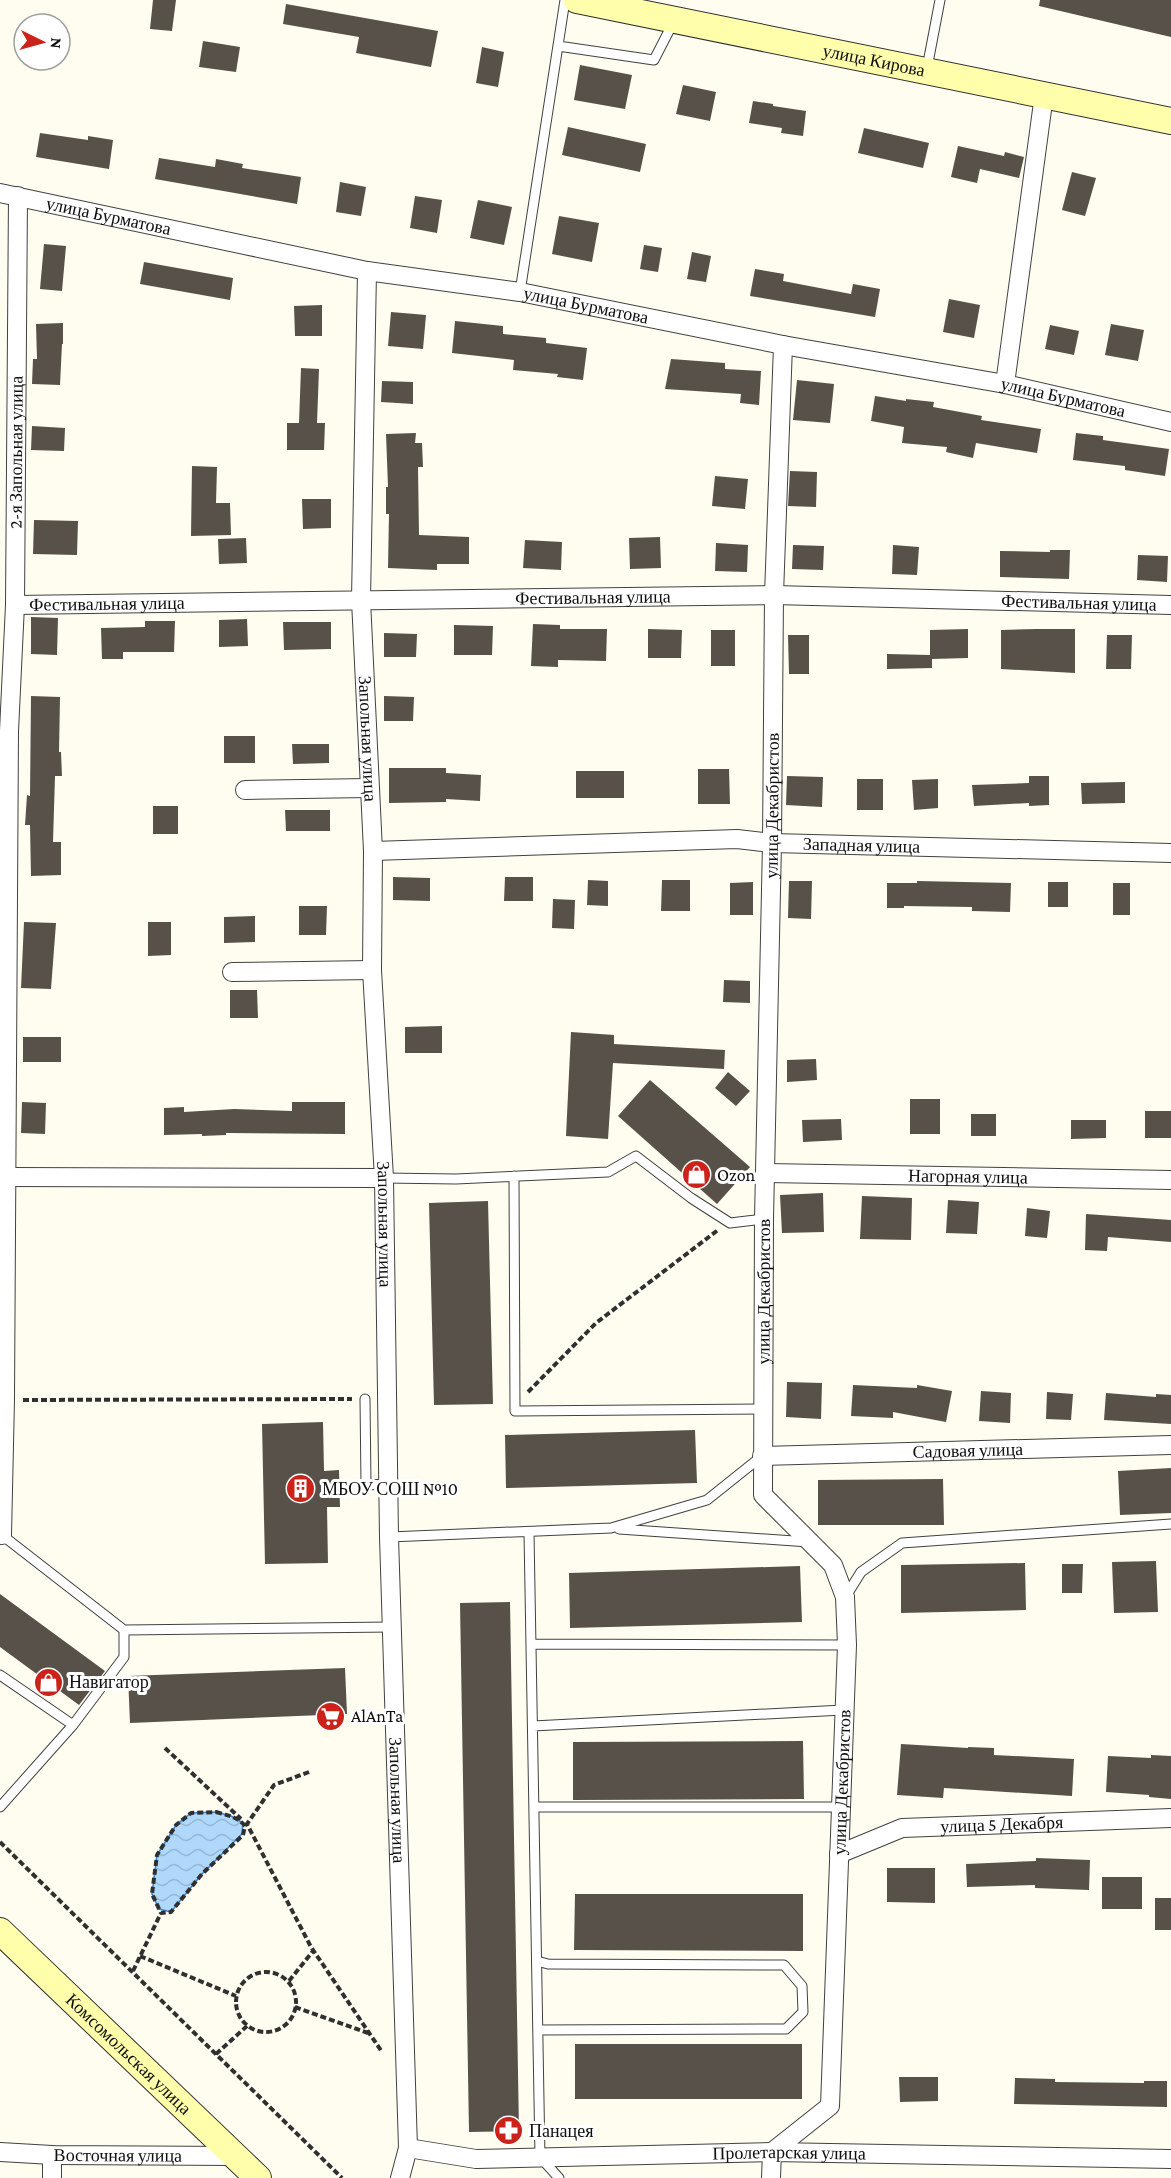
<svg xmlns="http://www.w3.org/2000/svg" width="1171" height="2178" font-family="'Crimson Pro',serif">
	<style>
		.water { fill: url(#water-waves); stroke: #3085d9; stroke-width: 1.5 }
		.building { fill: #58514a }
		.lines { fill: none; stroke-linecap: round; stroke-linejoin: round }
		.lane-casing { stroke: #414141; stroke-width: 11 }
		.street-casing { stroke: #414141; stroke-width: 20 }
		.secondary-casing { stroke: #303030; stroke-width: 28 }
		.path { stroke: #303030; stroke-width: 4; stroke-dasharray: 6 3; stroke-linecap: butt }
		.lane { stroke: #fff; stroke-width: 9 }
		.street { stroke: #fff; stroke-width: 18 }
		.secondary { stroke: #fffeab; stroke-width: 26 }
		.labels { text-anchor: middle; stroke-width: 6; stroke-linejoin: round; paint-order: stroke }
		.street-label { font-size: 18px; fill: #0e0e0e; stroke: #fff }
		.poi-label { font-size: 18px; fill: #0e0e0e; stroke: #fff; text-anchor: start }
	</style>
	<defs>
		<pattern id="water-waves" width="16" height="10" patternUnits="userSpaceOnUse" patternTransform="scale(1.5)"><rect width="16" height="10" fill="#afd8fb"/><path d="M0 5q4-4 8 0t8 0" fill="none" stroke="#95b8d6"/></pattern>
	</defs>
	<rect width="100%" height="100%" fill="#fffdf0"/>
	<path class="water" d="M216,1812L231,1816L243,1823L242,1834L202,1874L171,1912L159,1909L152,1894L157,1855L176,1825L191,1813Z"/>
	<path class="building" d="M153,0H176L172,31L150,29Z
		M1040,0H1171V37L1039,6Z
		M286,4L438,31L431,67L356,53L359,37L283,24Z
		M203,41L240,47L236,72L199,67Z
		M482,47L504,52L498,87L476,83Z
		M580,65L632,75L625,109L574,100Z
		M683,85L716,92L710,121L676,114Z
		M753,101L773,104V106L806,111L803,136L781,133L782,128L749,123Z
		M568,127L646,144L640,172L562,155Z
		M864,128L929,143L923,168L858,153Z
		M40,133L88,140V136L113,140L109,169L36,157Z
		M958,146L1004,156L1005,152L1024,157L1019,178L980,169L977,183L951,177Z
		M159,158L215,167L216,159L243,164L242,168L301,177L297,204L155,179Z
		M1072,172L1096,178L1085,216L1062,210Z
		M340,182L366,187L361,216L336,212Z
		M415,196L442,200L437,233L410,228Z
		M478,200L512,207L504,245L470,238Z
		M559,216L599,223L592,262L552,254Z
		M44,244L66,246L62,291L40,289Z
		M644,245L662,248L658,272L640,269Z
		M692,252L711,256L706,282L687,279Z
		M144,262L233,278L230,300L140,284Z
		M755,269L784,274L783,281L851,294L853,284L880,289L875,317L750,296Z
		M949,299L980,305L974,338L943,332Z
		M322,305V336H295L294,306Z
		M391,312L426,315L423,349L388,346Z
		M455,321L503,326V334L546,338V343L587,348L583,380L557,377L558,374L513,370L514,360L452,353Z
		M63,323V344H62L60,385L32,384L33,359H37L36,324Z
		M1111,324L1144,330L1138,361L1105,355Z
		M1050,325L1079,331L1074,355L1045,349Z
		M671,359L725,363V369L761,371L759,405L740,403L741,394L665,389Z
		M301,368L319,369L317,423H325L324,450H287V423H299Z
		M797,380L834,384L830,423L793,420Z
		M382,381L413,382V404L381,402Z
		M875,396L906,401V399L934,402L933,407L982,416L981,420L1041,429L1037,453L976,443L973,458L946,452L947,447L902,443L904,427L871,421Z
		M32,426L65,428L64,451L31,450Z
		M416,433L415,443H422L423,467H418L419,535L469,537V564H437V570L388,568L389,514H386V487H388L386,434Z
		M1076,433L1103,436V440L1169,449L1165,476L1125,470V466L1073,460Z
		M192,466L217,467L216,503H230L231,535L191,536Z
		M790,471L817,472L816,507L788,506Z
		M715,476L748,479L745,509L712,506Z
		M302,499H331V528L303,529Z
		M34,520L78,521L77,555L33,554Z
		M660,537L661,568L630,569L629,538Z
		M246,538L247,563L219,564L218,539Z
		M525,540L562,542L561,570L523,568Z
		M716,543L748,545L747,572L715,571Z
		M793,545L824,546L823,570L792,569Z
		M893,545L919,547L917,575L892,574Z
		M1050,550H1070L1069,579L1000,577V551L1050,552Z
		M1138,555L1168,556L1167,582L1137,580Z
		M31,617L58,618L57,655L31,654Z
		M247,619L248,646L219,647V620Z
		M145,621H175L174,652H123V659H102L101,628L145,627Z
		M283,622H331V649L284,650Z
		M533,624L560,625V629H607L606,661L558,660V667L531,666Z
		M454,625L493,626L492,655H454Z
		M648,629L682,630L681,658H648Z
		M968,629V658L932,659V668L887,669V654L930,655V630Z
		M1036,629H1075V673L1001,669V630Z
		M711,630H735V666H711Z
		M384,633L417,634L416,657H384Z
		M788,635H809V674H789Z
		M1107,635H1132L1131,669H1106Z
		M31,696L60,697L59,752H61L62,776H55L53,842H61V875L31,876L30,825H25L27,795L30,796Z
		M384,696L414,697L413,721H384Z
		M224,736H255V763H224Z
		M292,744H329V763L293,764Z
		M389,768H446V773L481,775L480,801L446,799V802L389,803Z
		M698,769H729L730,804H698Z
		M576,771H624V798H576Z
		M787,776L823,777L822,807L786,805Z
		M1029,776H1049V805L1029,806V803L974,806L972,785L1029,783Z
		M857,779H883V810H857Z
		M938,779V808L914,810L912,780Z
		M1125,782V803L1082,804L1081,783Z
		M153,806H178V834H153Z
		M285,810H330V831H286Z
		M393,877L430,878V901L393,900Z
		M505,877H533V901H504Z
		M588,880L608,881V906L587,905Z
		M662,880H690V911H661Z
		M789,881H812L811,919L788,918Z
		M917,881L1011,883L1010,912L972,911V907L904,906V908H887V883H917Z
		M753,882V915H730V883Z
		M1048,882H1068V907H1048Z
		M1113,883H1130V915H1113Z
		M553,899L575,900L574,929L552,928Z
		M299,906H327L326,935H299Z
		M255,916V942L224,943V917Z
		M24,922L56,923L51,989L21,988Z
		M148,922H171V955L148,956Z
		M724,980L750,981V1003L723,1002Z
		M230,990H257L258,1018H230Z
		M442,1026V1053H405V1027Z
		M571,1032L614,1035V1044L725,1050L724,1069L613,1063L608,1139L566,1136Z
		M23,1037H61V1062H23Z
		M816,1059L817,1080L787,1082V1060Z
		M728,1072L750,1091L736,1106L715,1088Z
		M650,1080L750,1167L717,1204L618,1116Z
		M910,1099H940V1134H910Z
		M22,1102L46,1103L45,1134L21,1133Z
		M292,1102H345V1134L226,1133V1135L202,1136V1134L164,1135V1108L184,1107V1112L234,1109L292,1111Z
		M1145,1111H1171V1138H1145Z
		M971,1114H996V1136H971Z
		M841,1119L842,1140L803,1142L802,1120Z
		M1071,1120H1106V1138L1071,1139Z
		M823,1193L824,1232L782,1233L780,1195Z
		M862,1196L912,1198L911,1240L860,1239Z
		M948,1200L979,1202L977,1234L946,1233Z
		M488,1201L493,1404L434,1405L429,1203Z
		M1027,1208L1050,1211L1047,1238L1025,1236Z
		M1086,1214L1171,1220V1242L1108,1237L1107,1251L1085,1250Z
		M787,1382L822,1383L821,1419L786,1417Z
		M853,1385L917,1388V1385L952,1391L946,1422L893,1412V1418L851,1416Z
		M981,1391L1011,1393L1010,1423L979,1421Z
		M1047,1392L1073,1394L1071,1420L1046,1419Z
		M1106,1393L1156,1397V1394L1171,1395V1424L1104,1420Z
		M323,1422L324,1471L339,1470L340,1507H327L328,1563L265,1564L262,1424Z
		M695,1430L697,1483L506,1488L505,1435Z
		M1171,1468V1513L1120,1515L1118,1471Z
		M943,1479L944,1525H818V1480Z
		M1156,1561L1158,1612L1114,1613L1112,1562Z
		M1025,1563L1026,1610L901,1613V1565Z
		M1062,1564H1083L1082,1593H1062Z
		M800,1566L802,1622L570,1628L569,1573Z
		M0,1594L105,1671L79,1705L0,1647Z
		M510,1602L519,2131L469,2132L460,1603Z
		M345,1668L347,1714L130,1723L128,1676Z
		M803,1741L804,1799L573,1800V1742Z
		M901,1744L968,1748V1747L994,1748V1755L1074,1759L1072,1796L944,1788L943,1798L897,1795Z
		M1151,1755L1171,1756V1799L1149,1797V1795L1106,1792L1108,1756L1151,1758Z
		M1036,1858L1090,1860L1089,1890L1035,1888V1885L967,1887L966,1864L1036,1861Z
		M887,1868H935V1903L887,1902Z
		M1102,1877H1142V1909H1102Z
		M575,1894H803V1951L574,1950Z
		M1155,1898H1171V1930H1155Z
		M575,2044H802V2099H575Z
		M899,2077H938V2101L900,2102Z
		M1015,2078L1055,2079V2082L1144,2083V2081H1167V2107L1014,2104Z"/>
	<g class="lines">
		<defs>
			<path id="lane" d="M558,46L654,60L674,21
				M927,68L940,0
				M520,292L565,0
				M514,1176L515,1411L763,1409
				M384,1178L456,1179L608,1172L636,1156L691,1198L730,1223L764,1219
				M365,1399L366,1485L388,1484
				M619,1529L809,1542
				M529,1533L540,2157L559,2178
				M2,1535L124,1630L393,1627
				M389,1537L611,1528L707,1500L762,1456
				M846,1596L861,1572L902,1543L1171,1524
				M531,1644L847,1645
				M0,1675L73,1725
				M533,1726L843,1710
				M0,1807L73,1725L124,1657V1630
				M534,1807H841
				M537,1961L548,1964L784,1965L802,1986L803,2012L786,2029L538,2030"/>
			<g id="street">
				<path id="s1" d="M0,193L367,271L520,292L783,345L1005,384L1171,422"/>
				<path id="s2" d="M367,271L361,600L373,851L372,970L384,1178L389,1537L408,2148L400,2178"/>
				<path d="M1005,384L1044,95"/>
				<path id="s3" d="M15,605L774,595L1171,605"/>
				<path d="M245,790L369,788"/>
				<path id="s4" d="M373,851L737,839L772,843L1171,853"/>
				<path d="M232,972L372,970"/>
				<path id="s5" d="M766,1173L1171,1180"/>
				<path d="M7,1177L384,1178"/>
				<path id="s6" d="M762,1456L1171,1445"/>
				<path id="s7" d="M2,1535L5,1399L9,731L15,605L18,196"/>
				<path id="s8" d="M839,1854L902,1828L1171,1818"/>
				<path id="s9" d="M408,2148L476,2159L772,2152L1171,2159"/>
				<path id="s10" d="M0,2152L52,2155L236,2156"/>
				<path d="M52,2178V2155"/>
				<path id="s11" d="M771,2178L772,2152L830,2106L847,1645L845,1597L833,1565L763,1495L764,1219L772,843L774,595L783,345"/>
			</g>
			<g id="secondary">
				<path id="s12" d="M577,0L1171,121"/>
				<path id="s13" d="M0,1931L258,2178"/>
			</g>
		</defs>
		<use href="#lane" class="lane-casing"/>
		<use href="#street" class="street-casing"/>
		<use href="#secondary" class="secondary-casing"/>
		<path class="path" d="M528,1392L596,1323L718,1230
			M23,1400L352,1399
			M165,1748L241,1819
			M309,1772L274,1785L247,1824L311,1947L382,2052
			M216,1812C227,1815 238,1817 245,1826L243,1835L202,1874L171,1912L161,1913L152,1894L157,1855L176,1825L191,1813Z
			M0,1842L342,2178
			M140,1956L236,1996
			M133,1971L161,1913
			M236 2002a30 30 0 1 1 60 0a30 30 0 1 1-60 0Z
			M289,1981L313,1951
			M295,2007L368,2033
			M216,2054L247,2026"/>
		<use href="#lane" class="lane"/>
		<use href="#street" class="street"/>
		<use href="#secondary" class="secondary"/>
	</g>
	<defs>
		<symbol id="shop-disc" viewBox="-11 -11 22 22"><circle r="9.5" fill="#cb231a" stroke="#fff"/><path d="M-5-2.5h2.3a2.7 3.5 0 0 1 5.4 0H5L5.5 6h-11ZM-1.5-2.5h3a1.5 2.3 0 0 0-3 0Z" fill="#fff"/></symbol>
		<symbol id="building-disc" viewBox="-11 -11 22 22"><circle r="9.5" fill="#cb231a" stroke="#fff"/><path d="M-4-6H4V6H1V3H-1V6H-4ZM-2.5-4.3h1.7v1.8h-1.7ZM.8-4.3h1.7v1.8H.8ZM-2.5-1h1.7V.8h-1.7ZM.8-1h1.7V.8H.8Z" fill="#fff"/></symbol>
		<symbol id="supermarket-disc" viewBox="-11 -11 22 22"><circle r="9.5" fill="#cb231a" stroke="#fff"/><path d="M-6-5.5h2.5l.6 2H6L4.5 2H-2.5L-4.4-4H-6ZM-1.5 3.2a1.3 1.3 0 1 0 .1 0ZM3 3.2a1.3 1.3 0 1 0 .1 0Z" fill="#fff"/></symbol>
		<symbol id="pharmacy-disc" viewBox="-11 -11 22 22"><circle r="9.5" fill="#cb231a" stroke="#fff"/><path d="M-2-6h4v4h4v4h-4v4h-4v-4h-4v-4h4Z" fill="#fff"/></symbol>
	</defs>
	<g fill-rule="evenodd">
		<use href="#shop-disc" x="680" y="1158" width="33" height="33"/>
		<use href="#building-disc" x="284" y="1472" width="33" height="33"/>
		<use href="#shop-disc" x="32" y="1666" width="33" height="33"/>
		<use href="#supermarket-disc" x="314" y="1700" width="33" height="33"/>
		<use href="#pharmacy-disc" x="492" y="2114" width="33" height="33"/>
	</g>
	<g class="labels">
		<g class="street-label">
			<text dy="6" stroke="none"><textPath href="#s12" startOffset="303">улица Кирова</textPath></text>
			<text dy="6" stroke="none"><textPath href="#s1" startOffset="111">улица Бурматова</textPath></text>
			<text dy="6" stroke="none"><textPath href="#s1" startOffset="597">улица Бурматова</textPath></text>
			<text dy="6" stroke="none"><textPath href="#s1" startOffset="1083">улица Бурматова</textPath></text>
			<text dy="6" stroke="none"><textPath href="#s7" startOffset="1083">2-я Запольная улица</textPath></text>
			<text dy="6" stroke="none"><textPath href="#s3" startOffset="578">Фестивальная улица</textPath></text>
			<text dy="6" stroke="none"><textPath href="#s3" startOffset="1064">Фестивальная улица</textPath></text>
			<text dy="6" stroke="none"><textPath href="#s3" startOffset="92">Фестивальная улица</textPath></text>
			<text dy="6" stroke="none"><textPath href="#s2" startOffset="468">Запольная улица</textPath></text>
			<text dy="6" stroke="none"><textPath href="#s11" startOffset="1432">улица Декабристов</textPath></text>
			<text dy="6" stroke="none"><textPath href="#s4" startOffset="489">Западная улица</textPath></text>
			<text dy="6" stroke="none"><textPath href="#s5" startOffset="202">Нагорная улица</textPath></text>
			<text dy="6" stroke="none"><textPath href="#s2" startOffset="954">Запольная улица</textPath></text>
			<text dy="6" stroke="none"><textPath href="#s11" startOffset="946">улица Декабристов</textPath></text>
			<text dy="6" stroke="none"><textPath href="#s6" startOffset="206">Садовая улица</textPath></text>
			<text dy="6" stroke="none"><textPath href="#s11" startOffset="424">улица Декабристов</textPath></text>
			<text dy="6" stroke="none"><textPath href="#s2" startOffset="1530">Запольная улица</textPath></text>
			<text dy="6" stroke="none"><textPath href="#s8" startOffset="168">улица 5 Декабря</textPath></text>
			<text dy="6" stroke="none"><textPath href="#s13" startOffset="178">Комсомольская улица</textPath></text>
			<text dy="6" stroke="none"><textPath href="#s9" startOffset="382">Пролетарская улица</textPath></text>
			<text dy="6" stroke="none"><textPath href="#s10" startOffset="118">Восточная улица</textPath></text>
		</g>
		<g class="poi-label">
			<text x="717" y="1181">Ozon</text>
			<text x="322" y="1495">МБОУ СОШ №10</text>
			<text x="69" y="1688">Навигатор</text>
			<text x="351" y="1722">AlAnTa</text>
			<text x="529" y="2137">Панацея</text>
		</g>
	</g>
	<g transform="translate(42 42) rotate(95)"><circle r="28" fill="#ffffff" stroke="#9f9f9f" stroke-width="1.5"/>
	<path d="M0-4.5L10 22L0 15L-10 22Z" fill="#cb231a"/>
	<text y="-9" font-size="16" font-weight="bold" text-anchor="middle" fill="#0e0e0e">N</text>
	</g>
</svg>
